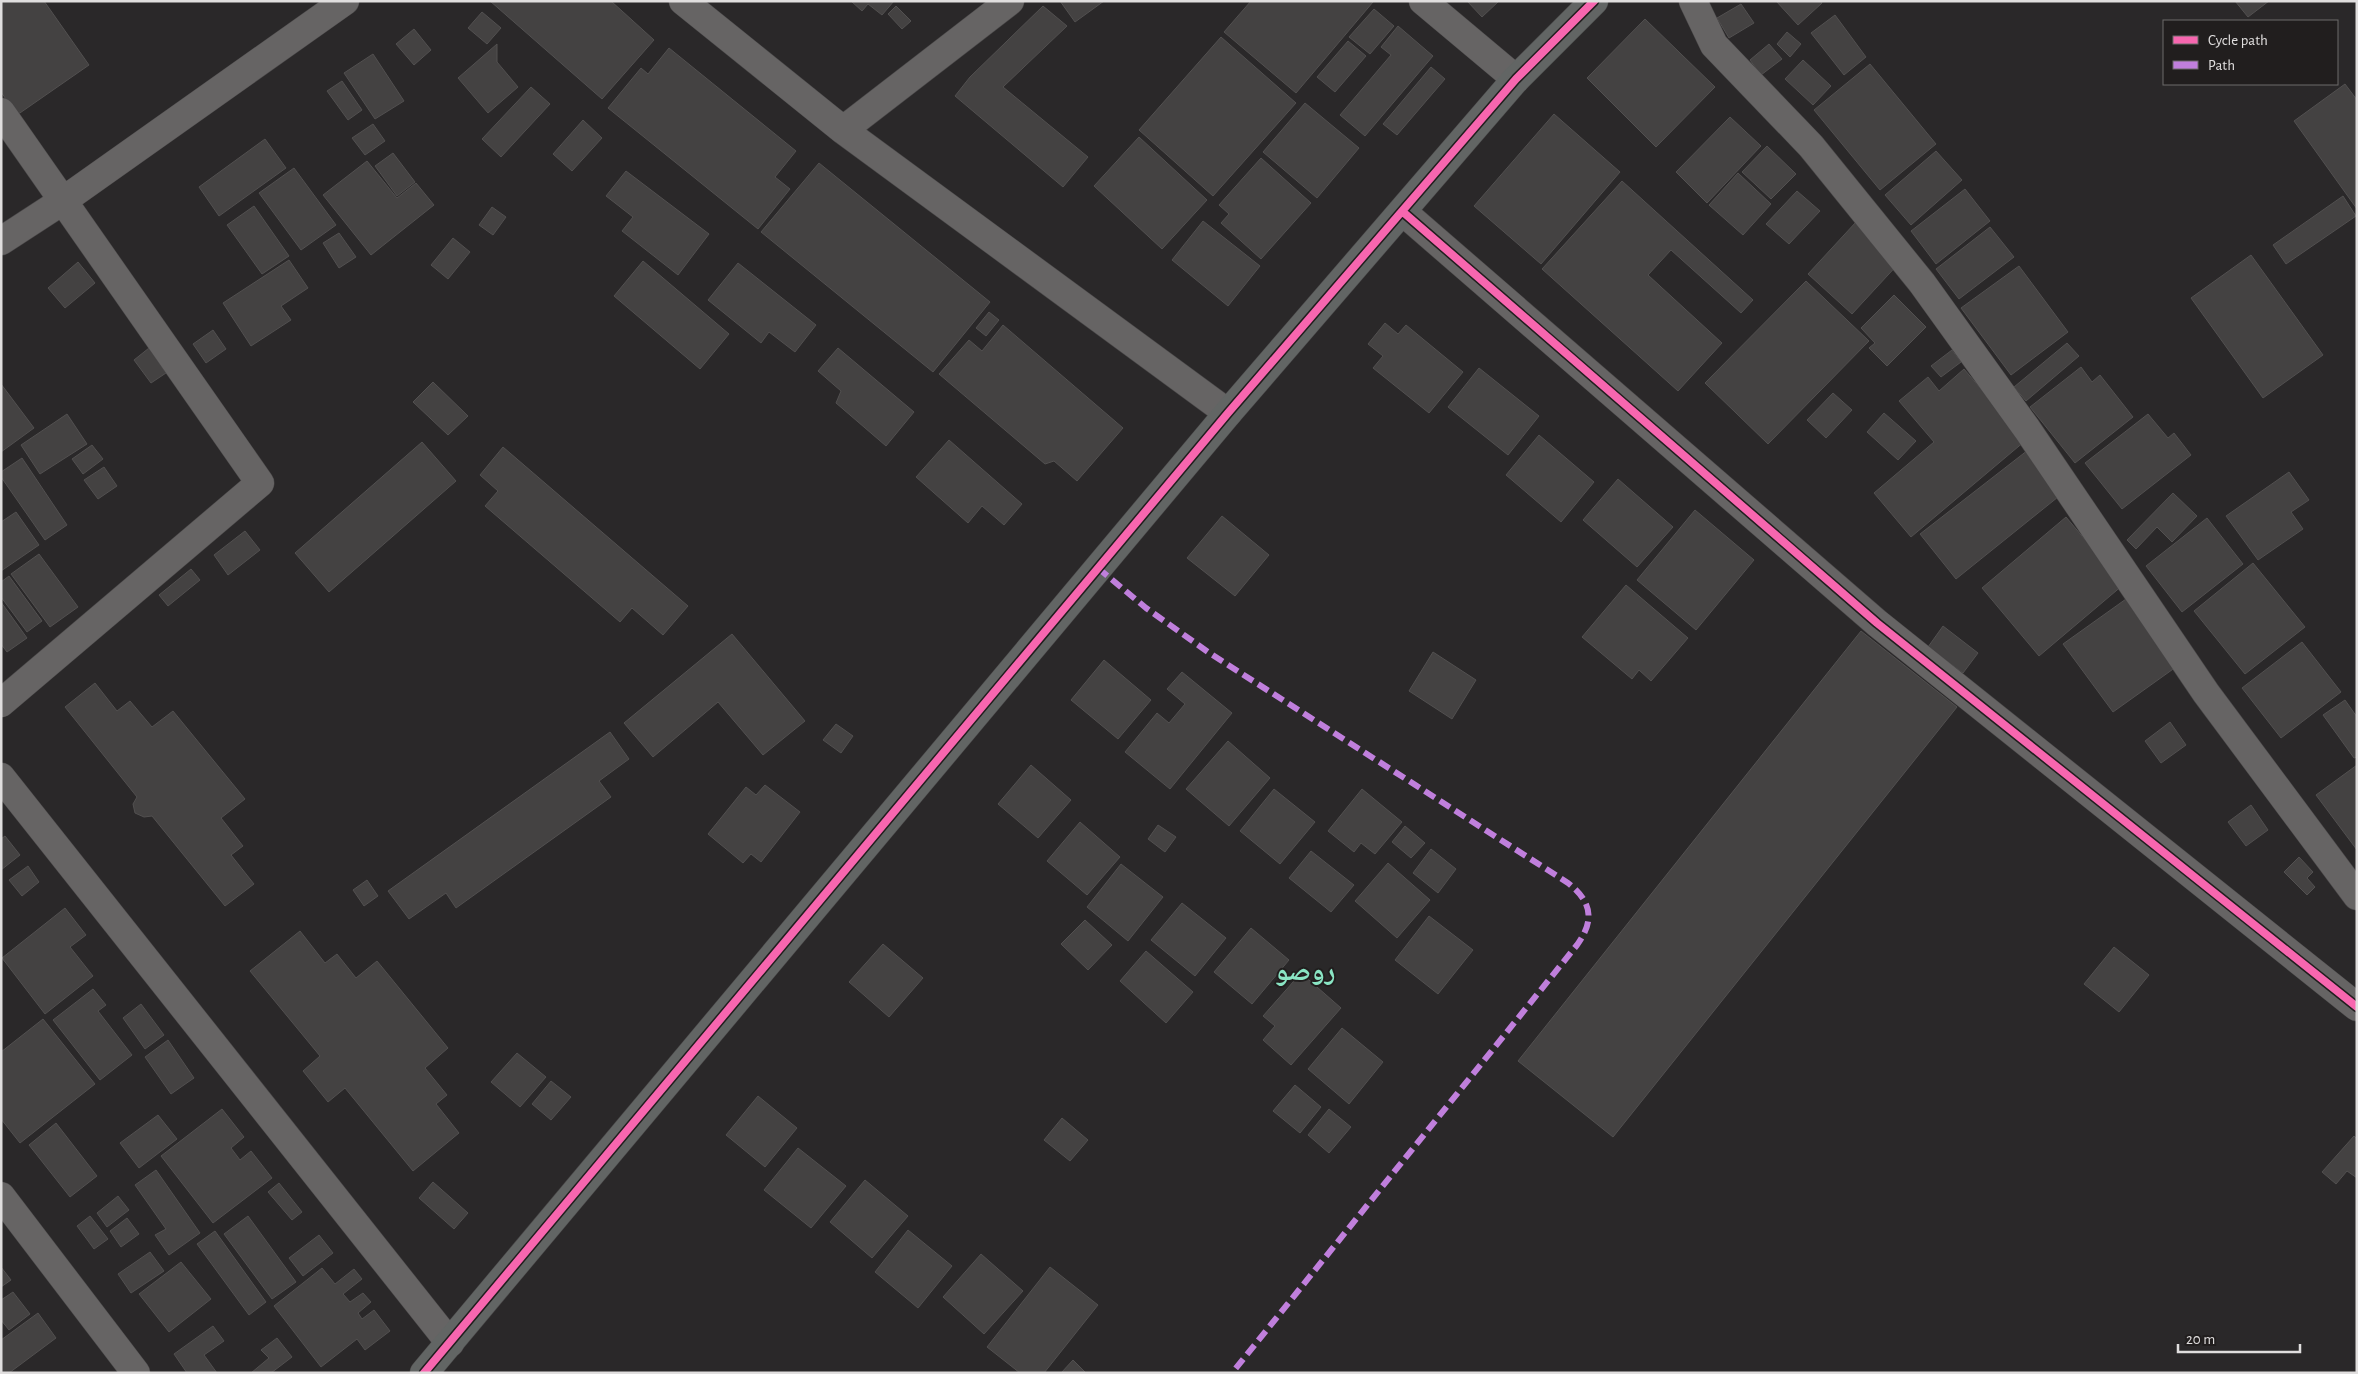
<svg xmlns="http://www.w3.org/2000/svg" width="2358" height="1374" font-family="'Alegreya Sans','Noto Naskh Arabic',sans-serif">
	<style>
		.building { fill: #444242; stroke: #525050 }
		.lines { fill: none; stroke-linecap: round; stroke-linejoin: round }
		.street-casing { stroke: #484647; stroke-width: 29 }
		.secondary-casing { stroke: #484647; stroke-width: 29 }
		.street { stroke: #666464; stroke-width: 28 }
		.secondary { stroke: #626564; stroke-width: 28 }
		.quiet { stroke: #c07fdc; stroke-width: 6; stroke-dasharray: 12 6; stroke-linecap: butt }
		.cycleway-casing { stroke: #211e1e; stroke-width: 11 }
		.cycleway { stroke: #f766af; stroke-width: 8 }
		.labels { text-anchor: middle; stroke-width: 4; stroke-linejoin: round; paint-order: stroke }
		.town-label { font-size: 28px; font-weight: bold; fill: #8ae5c4; stroke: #211e1e }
	</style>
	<rect width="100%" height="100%" fill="#2a2829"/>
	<path class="building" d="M1,1H44L89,65L17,115L1,92Z
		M490,1H611L654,40L602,99Z
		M851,1H894L882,15L868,4L862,11Z
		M1060,1H1104L1075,22Z
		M1251,1H1373V2L1296,93L1224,32Z
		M1467,1H1499L1482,17Z
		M1776,1H1821L1822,3L1798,25Z
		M2235,1H2269L2248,17Z
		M1741,4L1754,23L1729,38L1717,18Z
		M896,6L911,21L902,29L888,14Z
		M1043,6L1067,26L1003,87L1088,157L1063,187L955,96L970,77Z
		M1374,9L1394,26L1370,54L1349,37Z
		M482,12L501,28L487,44L468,28Z
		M1835,15L1866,57L1844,75L1811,33Z
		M1645,19L1715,87L1656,147L1587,78Z
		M1398,26L1433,56L1365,136L1340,115L1391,55L1381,47Z
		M414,29L431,50L414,65L396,44Z
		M1787,32L1801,44L1790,57L1777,44Z
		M1221,37L1296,103L1213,196L1139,130Z
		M1348,41L1366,56L1335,92L1317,77Z
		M497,44V62L518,87L488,113L458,78Z
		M1769,44L1782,59L1761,75L1750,60Z
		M669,48L796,151L775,177L790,189L758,229L608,108L641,68L648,74Z
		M373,54L404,101L375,119L344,73Z
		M1803,60L1831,86L1813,105L1785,79Z
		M1870,64L1936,144L1880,190L1814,110Z
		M1431,67L1445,79L1397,135L1383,124Z
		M342,81L362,110L348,120L327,91Z
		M2345,84L2357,100V209L2294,121Z
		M531,87L550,104L501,157L482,139Z
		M1305,103L1359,148L1317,198L1263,152Z
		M1554,114L1620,172L1541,264L1474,206Z
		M1730,117L1761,146L1707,203L1676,172Z
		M583,120L602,138L572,171L553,154Z
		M373,124L385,141L365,155L352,138Z
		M1139,137L1207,200L1162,249L1094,186Z
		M265,139L286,168L219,216L199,187Z
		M1767,146L1796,174L1771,199L1742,172Z
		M1936,151L1962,180L1911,225L1885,195Z
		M393,153L415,182L397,196L375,166Z
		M1261,158L1311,203L1261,259L1221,223L1229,214L1219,205Z
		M367,161L397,198L416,183L434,205L371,255L323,195Z
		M819,163L990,302L933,372L761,232Z
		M294,168L336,225L301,250L259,193Z
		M626,171L709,234L678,275L622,231L633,217L606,196Z
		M1738,173L1771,204L1743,235L1709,205Z
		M1622,181L1753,300L1741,313L1671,250L1648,275L1722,343L1678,391L1542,269Z
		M1965,189L1990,221L1936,264L1911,231Z
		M1797,191L1820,211L1789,244L1766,224Z
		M2343,196L2356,216L2286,264L2273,245Z
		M254,206L289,256L262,274L227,225Z
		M492,207L506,217L493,235L479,225Z
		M1203,221L1260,266L1228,306L1172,260Z
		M1856,222L1900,262L1852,314L1808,274Z
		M1990,227L2014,257L1959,299L1936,269Z
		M339,233L356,257L339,268L323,243Z
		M453,238L470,252L448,279L431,265Z
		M2251,255L2323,355L2263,398L2191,298Z
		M289,260L308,288L281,306L291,320L251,346L223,303Z
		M643,261L729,334L700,369L614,296Z
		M78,262L95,283L65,308L48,288Z
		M738,263L816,325L795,352L769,332L761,343L708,300Z
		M2019,266L2068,332L2011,375L1961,308Z
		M1806,281L1869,341L1768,444L1705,383Z
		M1894,295L1926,327L1887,366L1869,348L1875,343L1861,328Z
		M989,312L999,320L986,336L976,328Z
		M1385,323L1398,334L1406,325L1463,372L1429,413L1373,368L1383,356L1368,344Z
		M1003,325L1123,428L1077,481L1054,461L1045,464L939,374L969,340L982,351Z
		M213,330L226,349L206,363L193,344Z
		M2067,343L2079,356L2026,401L2014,387Z
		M149,348L166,373L151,383L134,360Z
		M838,348L914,412L886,446L836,403L841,391L818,371Z
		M1952,350L1961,362L1941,377L1931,366Z
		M2081,367L2092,382L2100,375L2133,417L2075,463L2030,407Z
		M1479,368L1539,416L1508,455L1448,407Z
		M1964,369L2025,441L1911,537L1874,493L1934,442L1899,401L1928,377L1939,391Z
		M433,382L468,416L448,435L413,402Z
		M1,384L34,428L1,452Z
		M1833,393L1852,410L1826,438L1807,420Z
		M1884,413L1916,441L1898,460L1867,432Z
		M67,414L87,444L40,474L21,445Z
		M2148,414L2168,438L2174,433L2191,455L2122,509L2085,463Z
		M1539,435L1594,482L1561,522L1506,475Z
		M949,440L1022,504L1004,525L982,506L968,523L916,477Z
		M422,442L456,481L329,592L295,553Z
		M92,445L103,459L83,474L72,459Z
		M503,447L688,606L663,635L632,608L620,622L485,506L498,491L480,475Z
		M2028,450L2063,493L1956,579L1920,534Z
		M22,458L67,525L45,540L1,477V472Z
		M104,467L117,486L98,499L84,480Z
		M2289,472L2309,500L2291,512L2303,529L2258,560L2226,516Z
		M1618,479L1673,527L1637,567L1583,520Z
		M2173,493L2197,516L2172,542L2157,527L2136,549L2127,540Z
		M1695,510L1754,560L1696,630L1637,580Z
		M16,512L39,545L1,571V522Z
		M1222,516L1269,555L1235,596L1187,558Z
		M2066,517L2123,585L2039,656L1982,588Z
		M2207,518L2243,564L2182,612L2146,566Z
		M245,531L260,550L228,575L214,555Z
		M39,554L78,607L50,627L11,574Z
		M2253,563L2305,627L2245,674L2194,611Z
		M191,569L200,580L168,606L159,595Z
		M9,576L42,621L27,632L1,597V582Z
		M1626,585L1688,638L1651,681L1639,670L1632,679L1582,637Z
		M2126,599L2176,667L2113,712L2063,644Z
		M1,602L27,638L7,652L1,644Z
		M1943,626L1978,653L1963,673L1928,647Z
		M1861,631L1957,707L1613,1137L1518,1061Z
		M732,634L805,721L763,755L718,702L653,757L624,723Z
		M2302,642L2341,692L2281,738L2242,688Z
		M1433,652L1476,680L1452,719L1409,691Z
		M1104,660L1151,700L1118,739L1071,700Z
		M1182,672L1232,713L1170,789L1125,752L1157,713L1169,723L1185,704L1167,689Z
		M95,683L117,711L130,701L152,727L173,711L245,799L221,818L243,846L231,855L254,884L225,906L152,816L144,817L135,813L133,804L137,797L65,707Z
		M2345,700L2357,717V757L2354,758L2323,715Z
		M2170,722L2186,745L2161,763L2145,741Z
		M836,724L853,736L841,753L823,740Z
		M610,732L629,759L599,781L611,797L456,908L446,893L409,919L388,891Z
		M1228,741L1270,778L1229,826L1186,789Z
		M1031,765L1071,800L1038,838L998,804Z
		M2357,765V850L2316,795Z
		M765,785L800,812L761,862L751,854L743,863L708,834L746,787L756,795Z
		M1274,789L1315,822L1280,864L1240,831Z
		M1362,789L1402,822L1375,854L1361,843L1354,852L1328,831Z
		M2251,805L2268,830L2246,846L2228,822Z
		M1080,822L1120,857L1087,895L1047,861Z
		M1158,825L1176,837L1165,852L1148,839Z
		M1405,826L1425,843L1411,858L1392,842Z
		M5,836L20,855L1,870V839Z
		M1431,849L1456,869L1438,893L1413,873Z
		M1311,851L1354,885L1331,912L1289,878Z
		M2299,857L2313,872L2307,878L2315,887L2307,895L2284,872Z
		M1388,863L1430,900L1397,938L1355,901Z
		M1121,864L1163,897L1128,941L1087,907Z
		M28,866L39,882L22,896L9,880Z
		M367,880L378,896L364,906L353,890Z
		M1182,903L1226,938L1195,976L1151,940Z
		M65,908L86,935L70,947L93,976L45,1014L2,958Z
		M1429,916L1473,950L1438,994L1395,960Z
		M1085,920L1112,945L1088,970L1061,944Z
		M1251,928L1289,960L1252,1004L1214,972Z
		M300,931L325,963L337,954L356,978L377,961L448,1048L425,1068L447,1095L436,1104L459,1133L413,1171L345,1088L328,1102L303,1071L320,1056L250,971Z
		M883,944L923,978L889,1017L849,982Z
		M2114,947L2149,975L2119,1012L2084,984Z
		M1146,951L1193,992L1166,1023L1120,981Z
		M1301,973L1341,1008L1291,1065L1263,1040L1275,1026L1263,1016Z
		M93,989L106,1005L98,1011L132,1055L100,1080L53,1020Z
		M141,1004L164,1035L145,1049L123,1018Z
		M43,1019L95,1084L20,1143L1,1119V1052Z
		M1342,1028L1383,1062L1349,1104L1308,1069Z
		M168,1040L194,1078L171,1094L145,1057Z
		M517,1053L546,1077L520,1107L491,1082Z
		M551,1081L571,1097L551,1120L532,1104Z
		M1295,1085L1321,1107L1300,1133L1273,1111Z
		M758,1096L797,1128L765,1167L726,1135Z
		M222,1109L244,1137L231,1148L240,1160L251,1151L272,1178L213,1223L161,1156Z
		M1329,1109L1351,1127L1329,1153L1308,1135Z
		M158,1115L177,1139L139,1168L120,1143Z
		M1062,1118L1088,1140L1070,1161L1044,1140Z
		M56,1123L97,1176L70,1197L29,1145Z
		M2354,1136L2357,1139V1178L2347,1171L2336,1184L2322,1172Z
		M798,1148L846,1186L811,1228L764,1190Z
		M156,1170L200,1233L169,1255L155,1235L166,1229L135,1185Z
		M865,1180L908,1216L872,1258L830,1222Z
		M433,1182L468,1213L454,1229L419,1198Z
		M279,1183L302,1212L292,1220L268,1192Z
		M118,1196L129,1210L107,1227L97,1213Z
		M90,1216L108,1239L94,1249L77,1226Z
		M248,1216L296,1282L272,1299L224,1234Z
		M127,1218L139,1234L121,1247L110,1231Z
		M908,1230L952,1266L918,1308L875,1272Z
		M215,1231L266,1302L249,1315L197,1244Z
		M319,1235L333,1253L303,1276L289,1258Z
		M150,1252L164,1271L131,1293L118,1274Z
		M981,1254L1023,1291L984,1334L943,1297Z
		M181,1262L211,1299L169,1332L139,1294Z
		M1,1267L11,1280L1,1287Z
		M1050,1267L1098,1305L1044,1373H1020L987,1347Z
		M322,1268L335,1284L354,1269L362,1279L343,1294L350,1302L363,1293L371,1302L358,1313L362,1319L374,1310L390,1331L365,1350L357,1339L321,1367L274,1306Z
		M13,1292L30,1314L9,1330L1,1320V1300Z
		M38,1313L56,1338L9,1373H1V1340Z
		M213,1326L224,1341L204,1355L217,1373H187L174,1354Z
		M277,1338L292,1357L271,1373H251L269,1358L261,1350Z
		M1073,1360L1086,1373H1061Z"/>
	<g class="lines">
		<defs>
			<path id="street" d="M683,1L843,130L1228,413
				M1423,1L1516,79
				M1693,1L1714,45L1811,146L1922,283L2027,429L2206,693L2357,896
				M1,112L260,483L1,703
				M843,130L1010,1
				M1403,212L1877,623L2357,1007
				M1,241L64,200L345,1
				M1,777L450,1343
				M1,1196L136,1373"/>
			<path id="secondary" d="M424,1373L1228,413L1516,79L1594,1"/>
		</defs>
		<use href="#street" class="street-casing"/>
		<use href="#secondary" class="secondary-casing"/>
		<use href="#street" class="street"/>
		<use href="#secondary" class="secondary"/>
		<path class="quiet" d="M1098,568L1146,608L1208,652L1568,883C1592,902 1595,920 1577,945L1232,1373"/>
		<defs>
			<path id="cycleway" d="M1403,212L1877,623L2357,1007
				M424,1373L1228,413L1516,79L1594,1"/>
		</defs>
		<use href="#cycleway" class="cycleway-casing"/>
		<use href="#cycleway" class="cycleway"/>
	</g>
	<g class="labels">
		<g class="town-label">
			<text x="1305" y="980">روصو</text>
		</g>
	</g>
	<rect width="2358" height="1374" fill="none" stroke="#e0dede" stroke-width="5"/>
	<rect x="2163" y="20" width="175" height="65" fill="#211e1e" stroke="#6d6b6b"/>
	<rect x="2173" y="36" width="25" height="8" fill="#f766af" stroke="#6d6b6b"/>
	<text x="2208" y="45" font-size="15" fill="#e0dede">Cycle path</text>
	<rect x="2173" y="61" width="25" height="8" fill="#c07fdc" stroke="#6d6b6b"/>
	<text x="2208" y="70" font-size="15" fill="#e0dede">Path</text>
	<path d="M2178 1344v8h122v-8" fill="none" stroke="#e0dede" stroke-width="2.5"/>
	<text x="2186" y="1344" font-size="15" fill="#e0dede" stroke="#211e1e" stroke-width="4" paint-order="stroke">20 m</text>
</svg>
